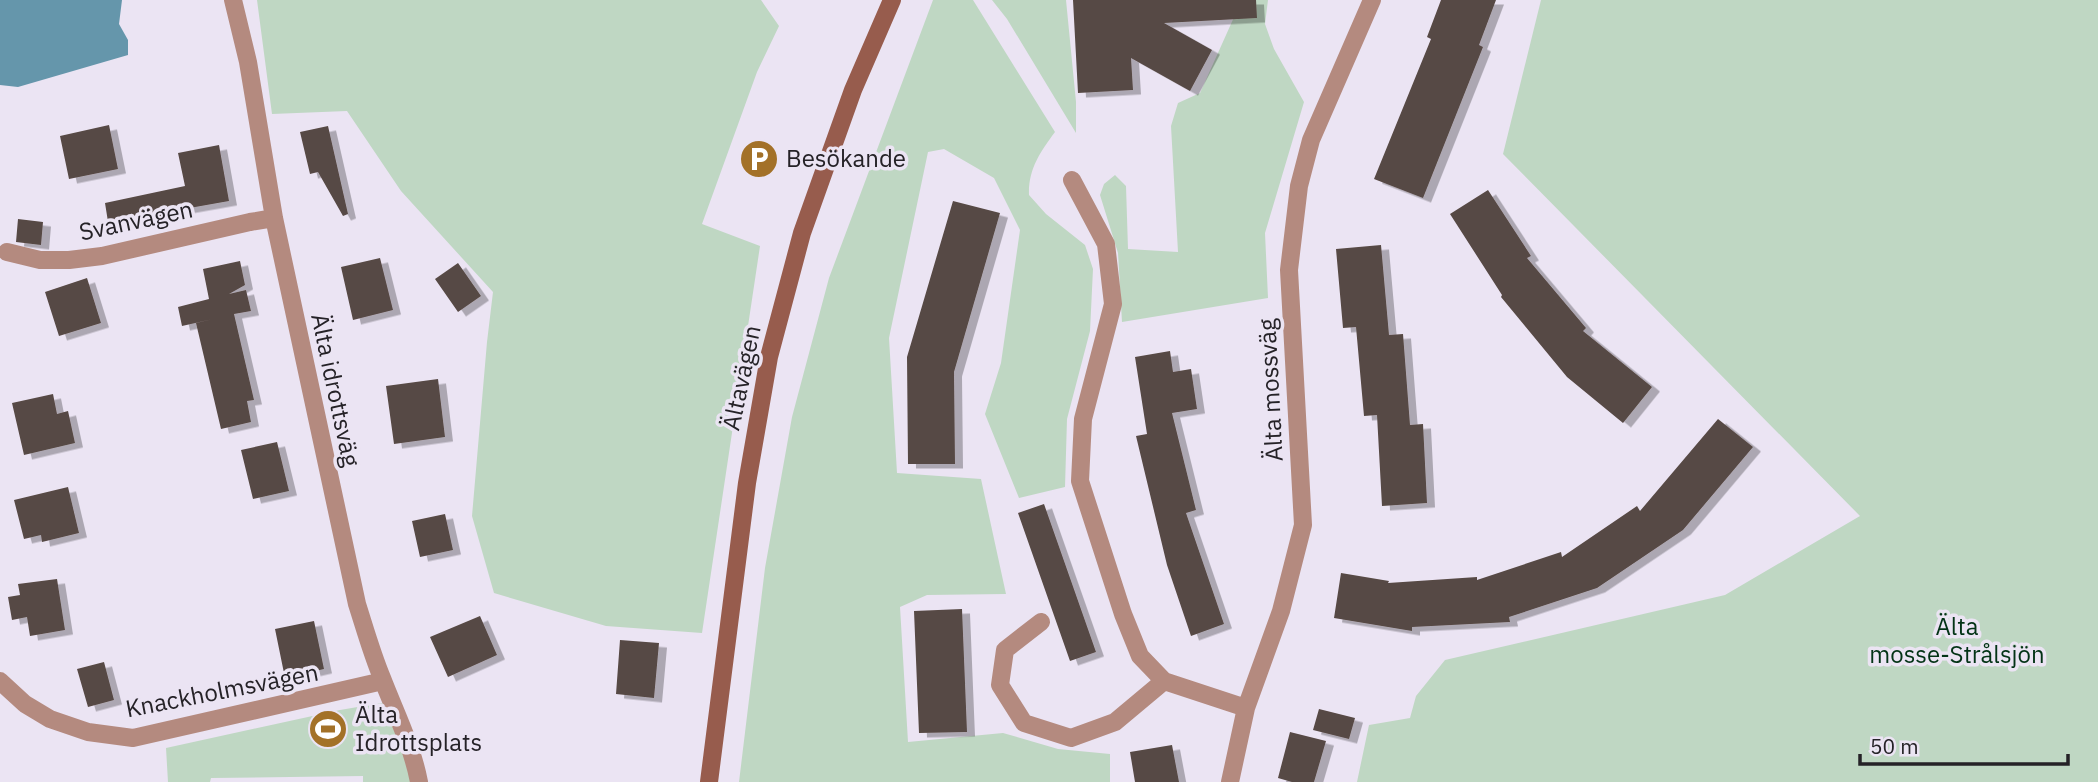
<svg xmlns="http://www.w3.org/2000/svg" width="2098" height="782" font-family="'IBM Plex Sans',sans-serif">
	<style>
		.green { fill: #bfd7c3 }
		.water { fill: #6596ab }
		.building { fill: #574944; filter: url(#shadow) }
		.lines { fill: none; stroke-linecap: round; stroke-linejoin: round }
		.minor { stroke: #b48a7f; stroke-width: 18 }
		.secondary { stroke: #975c4d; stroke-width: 18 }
		.labels { text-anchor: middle; stroke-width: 7; stroke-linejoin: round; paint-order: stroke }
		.poi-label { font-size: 24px; fill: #252227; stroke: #ebe4f3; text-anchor: start }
		.street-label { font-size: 24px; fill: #252227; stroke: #ebe4f3 }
		.park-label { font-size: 24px; fill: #033316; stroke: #ebe4f3 }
	</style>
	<defs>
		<filter id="shadow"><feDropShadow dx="8" dy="4.5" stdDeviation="0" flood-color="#0004"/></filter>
	</defs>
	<rect width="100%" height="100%" fill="#ebe4f3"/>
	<path class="green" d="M257,0H761L779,26L757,72L702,224L760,246L702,633L606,626L494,593L472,516L487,342L493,292L401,191L347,111L272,114Z
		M933,0H973L1055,132C1040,152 1028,170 1029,195L1046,214L1085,245L1093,269L1090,331L1067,419L1065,487L1019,498L985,414L1001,363L1020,230L994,178L944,149L928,152L889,338L897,473L981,479L1006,594L927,595L900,607L908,742L1003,733L1058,749L1110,754V782H739L765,568L792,417L829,278Z
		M992,0H1066L1076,102V133L1007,19Z
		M1234,0H1268L1265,24L1274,49L1304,102L1265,233L1268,298L1122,322L1118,253L1100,195L1104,184L1115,175L1126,186L1128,249L1178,252L1171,126L1178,103L1200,93L1235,15Z
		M1541,0H2098V782H1357L1369,725L1410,718L1416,696L1445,660L1725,595L1860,516L1503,154Z
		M393,701L419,782H363V776L211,778L210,782H168L166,748L340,710Z"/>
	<path class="water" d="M0,0H122L119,24L128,40V55L18,87L0,85Z"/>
	<path class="building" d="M1073,0H1256L1257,18L1164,23L1212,50L1190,91L1131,58L1133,90L1078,93Z
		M1441,0H1496L1479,45L1483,47L1423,198L1374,179L1431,39L1427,37Z
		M109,125L118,169L69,179L60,136Z
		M328,126L348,214L343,216L318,172L310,174L300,132Z
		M219,145L229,201L184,209L185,213L109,228L105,203L185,186L178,153Z
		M1488,190L1531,256L1527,258L1586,328L1583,331L1652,387L1623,423L1567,377L1520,320L1501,297L1502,295L1450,214Z
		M953,201L1000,213L954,372L955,464H908L907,357Z
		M18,219L43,222L41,245L16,242Z
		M1381,245L1389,335L1403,334L1410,425L1423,424L1427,503L1382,506L1377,415L1364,416L1356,327L1343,328L1336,249Z
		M380,258L393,310L353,320L341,267Z
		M240,261L245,285L229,294L246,290L251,311L234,314L254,400L247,401L251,422L221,429L196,323L213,319L182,326L178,307L209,299L203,269Z
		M458,263L481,296L458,312L435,279Z
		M87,278L101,323L59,336L45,292Z
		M1170,351L1173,372L1191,369L1197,409L1172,413L1196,510L1186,513L1224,624L1191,636L1167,565L1136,436L1147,434L1135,357Z
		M438,379L445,437L394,444L386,386Z
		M53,394L57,414L68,411L75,443L24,455L12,403Z
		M1718,419L1753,447L1683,530L1597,588L1509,617L1510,622L1412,627V631L1334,618L1341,573L1389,581L1388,583L1477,577V580L1561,552L1562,557L1637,506L1640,511Z
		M277,442L289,491L253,499L241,450Z
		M68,487L79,533L42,542L41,535L24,539L14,500Z
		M1044,504L1096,652L1070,661L1018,513Z
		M445,514L453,550L420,557L412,521Z
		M57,579L65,630L30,636L27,617L12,620L8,597L20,595L18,584Z
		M962,609L967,732L919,733L914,611Z
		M480,616L497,655L448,677L430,637Z
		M314,621L324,669L285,678L275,629Z
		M620,640L659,643L654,698L616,694Z
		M104,662L114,700L88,707L77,669Z
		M1319,709L1355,718L1349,739L1313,730Z
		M1290,732L1326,741L1314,782H1292L1278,778Z
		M1172,745L1179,782H1135L1130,752Z"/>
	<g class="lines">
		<path class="minor" d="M233,0L248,62L274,218L357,604C365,629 372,654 382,678C395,712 412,745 419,782
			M1072,180L1106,244L1113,304L1083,419L1080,481L1123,614L1140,656L1164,681L1246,708
			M7,252L40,260H69L102,256L250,222L274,218
			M1041,622L1005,650L1000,685L1024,723L1071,738L1115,722L1164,681
			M0,681L25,704L50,719L88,732L133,738L383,681
			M1230,782L1246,708L1281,611L1303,525L1289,270L1299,186L1311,140L1372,0"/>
		<path class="secondary" d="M709,782L747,483L769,357L802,233L853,90L892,0"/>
	</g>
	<defs>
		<symbol id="parking-disc" viewBox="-11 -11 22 22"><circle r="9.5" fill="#a37128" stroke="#ebe4f3"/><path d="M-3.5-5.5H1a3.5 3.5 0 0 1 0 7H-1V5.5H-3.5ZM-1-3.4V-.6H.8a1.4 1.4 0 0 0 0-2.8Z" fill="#fff"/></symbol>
		<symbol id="stadium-disc" viewBox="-11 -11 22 22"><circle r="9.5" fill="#a37128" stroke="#ebe4f3"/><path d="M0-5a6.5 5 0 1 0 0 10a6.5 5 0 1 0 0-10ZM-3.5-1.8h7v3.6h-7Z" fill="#fff"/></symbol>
	</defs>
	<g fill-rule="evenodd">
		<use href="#parking-disc" x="737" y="137" width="44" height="44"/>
		<use href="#stadium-disc" x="306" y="707" width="44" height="44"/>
	</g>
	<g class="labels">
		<g class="poi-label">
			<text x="786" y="167">Besökande</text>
			<text x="355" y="723">Älta<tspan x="355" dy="28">Idrottsplats</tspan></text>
		</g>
		<g class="street-label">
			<text transform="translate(136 221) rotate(-12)" y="8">Svanvägen</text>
			<text transform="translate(742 378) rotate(-78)" y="8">Ältavägen</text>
			<text transform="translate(335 390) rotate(78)" y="8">Älta idrottsväg</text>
			<text transform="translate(1271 390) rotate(-93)" y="8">Älta mossväg</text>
			<text transform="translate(222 691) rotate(-11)" y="8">Knackholmsvägen</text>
		</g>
		<g class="park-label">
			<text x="1957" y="635">Älta<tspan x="1957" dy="28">mosse-Strålsjön</tspan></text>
		</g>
	</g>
	<path d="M1860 754v10h208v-10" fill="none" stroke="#252227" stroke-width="3.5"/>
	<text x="1870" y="754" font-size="21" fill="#252227" stroke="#ebe4f3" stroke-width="5" paint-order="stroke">50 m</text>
</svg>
